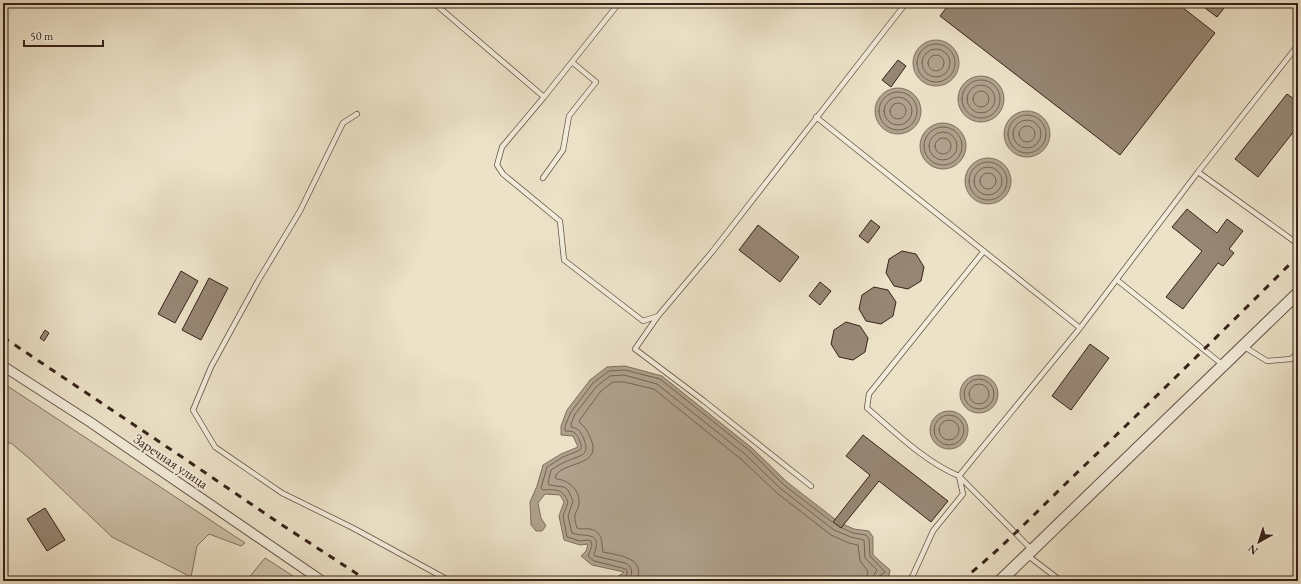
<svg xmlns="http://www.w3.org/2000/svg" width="1301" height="584" font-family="'EB Garamond',serif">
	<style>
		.green { fill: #cdc1aa; stroke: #827262 }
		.water { fill: #afa18c; stroke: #7f6e5e }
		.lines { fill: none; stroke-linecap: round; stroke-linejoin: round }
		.shore { stroke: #746252; stroke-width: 1 }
		.building { fill: #968674; stroke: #382219 }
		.service-casing { stroke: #655245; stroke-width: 6 }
		.minor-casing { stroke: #655245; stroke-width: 11 }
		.tertiary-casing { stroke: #655245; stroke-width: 13 }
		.service { stroke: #f3ecdb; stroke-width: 4.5 }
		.minor { stroke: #f3ecdb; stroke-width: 9 }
		.tertiary { stroke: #f3ecdb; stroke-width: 11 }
		.rail { stroke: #382219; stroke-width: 3; stroke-dasharray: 7 7; stroke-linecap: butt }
		.labels { text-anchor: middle; stroke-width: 4; stroke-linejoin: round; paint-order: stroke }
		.street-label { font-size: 14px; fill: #382219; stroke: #f3ecdb }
	</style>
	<rect width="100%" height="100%" fill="#ece2c8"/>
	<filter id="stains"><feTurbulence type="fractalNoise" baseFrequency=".005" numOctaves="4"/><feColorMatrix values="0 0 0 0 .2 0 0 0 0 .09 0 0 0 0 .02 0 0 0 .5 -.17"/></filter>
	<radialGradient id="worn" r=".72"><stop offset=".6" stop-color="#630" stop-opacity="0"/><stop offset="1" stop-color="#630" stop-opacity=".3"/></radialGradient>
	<path class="green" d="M3,383L245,543L241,546L209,534L197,546L191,577L112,537L30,459L11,443H3Z
		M265,558L301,581H246Z"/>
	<path class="water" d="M913 63a23 23 0 1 1 46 0a23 23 0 1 1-46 0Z
		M958 99a23 23 0 1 1 46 0a23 23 0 1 1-46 0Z
		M875 111a23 23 0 1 1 46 0a23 23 0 1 1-46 0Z
		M1004 134a23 23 0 1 1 46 0a23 23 0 1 1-46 0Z
		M920 146a23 23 0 1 1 46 0a23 23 0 1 1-46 0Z
		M965 181a23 23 0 1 1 46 0a23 23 0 1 1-46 0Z
		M625,366L662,376L752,448L787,482L840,523L854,529L869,531L873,537V555L890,570L889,576L878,581H612L624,572L592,565L581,556L586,551L588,544L580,545L564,540L559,516L564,502L560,495L545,494L538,503L541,518L546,526L542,531H536L531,525L530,502L537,486L543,465L561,454L578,447L573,436L561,435V426L567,410L590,380L607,367Z
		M960 394a19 19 0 1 1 38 0a19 19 0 1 1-38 0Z
		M930 430a19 19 0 1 1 38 0a19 19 0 1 1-38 0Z"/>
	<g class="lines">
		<path class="shore" d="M917 63a19 19 0 1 1 38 0a19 19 0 1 1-38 0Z
			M922 63a14 14 0 1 1 28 0a14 14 0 1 1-28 0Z
			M928 63a8 8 0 1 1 16 0a8 8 0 1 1-16 0Z
			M962 99a19 19 0 1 1 38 0a19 19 0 1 1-38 0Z
			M967 99a14 14 0 1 1 28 0a14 14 0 1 1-28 0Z
			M973 99a8 8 0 1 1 16 0a8 8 0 1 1-16 0Z
			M879 111a19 19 0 1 1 38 0a19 19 0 1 1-38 0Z
			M884 111a14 14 0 1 1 28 0a14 14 0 1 1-28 0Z
			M890 111a8 8 0 1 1 16 0a8 8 0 1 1-16 0Z
			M1008 134a19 19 0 1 1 38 0a19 19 0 1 1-38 0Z
			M1013 134a14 14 0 1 1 28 0a14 14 0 1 1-28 0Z
			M1019 134a8 8 0 1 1 16 0a8 8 0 1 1-16 0Z
			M924 146a19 19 0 1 1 38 0a19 19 0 1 1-38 0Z
			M929 146a14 14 0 1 1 28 0a14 14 0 1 1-28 0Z
			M935 146a8 8 0 1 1 16 0a8 8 0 1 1-16 0Z
			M969 181a19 19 0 1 1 38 0a19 19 0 1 1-38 0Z
			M974 181a14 14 0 1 1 28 0a14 14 0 1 1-28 0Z
			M980 181a8 8 0 1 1 16 0a8 8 0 1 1-16 0Z
			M964 394a15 15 0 1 1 30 0a15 15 0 1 1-30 0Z
			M969 394a10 10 0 1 1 20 0a10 10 0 1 1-20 0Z
			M934 430a15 15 0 1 1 30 0a15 15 0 1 1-30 0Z
			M939 430a10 10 0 1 1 20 0a10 10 0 1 1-20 0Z
			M842,528L853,533L866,535L869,539L870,556L885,572L884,573L878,577L877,581
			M618,581L627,575V571L626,569L594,561L588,556L592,546L591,541L588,540L580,541L567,537L563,516L568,502C563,489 556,489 543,490L541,488L547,467L563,457L578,451L581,449C582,445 579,437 575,433C573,431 568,431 565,431V426L571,412L593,383L609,371L625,370L660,379L750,451L784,485L832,522
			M627,581C634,575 633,566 625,563L595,556L594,554C603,530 585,538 572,533L568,516L573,501L568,490L564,487L549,485L548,483L551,470C556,467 560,464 565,462C579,455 592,457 583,437C580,431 578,428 571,427V424L575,414L597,386L610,376L624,375L657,384L746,455L781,489L834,530L851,537L864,540L865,558L877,570L873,577L872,581
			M636,581C648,558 618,555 603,552C601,543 604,532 590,529C585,528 582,530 577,528C576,524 574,519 575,515C576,511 579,508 579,503C580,490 568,480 557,479L555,478C559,461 600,468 592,442C590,437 588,431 585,428C583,425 580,424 579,421L601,391L613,382H624L654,389L742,460L777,493L831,535L849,543L858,545L860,561L868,571L866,581"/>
	</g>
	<path class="building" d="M950,3H1177L1215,33L1120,155L940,16Z
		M1209,3H1228L1217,17L1205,8Z
		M898,60L906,66L891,87L882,80Z
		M1287,94L1298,102V126L1258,177L1235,159Z
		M1187,209L1217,233L1227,219L1243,231L1229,249L1234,253L1223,266L1218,263L1183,309L1166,297L1202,251L1172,227Z
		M871,220L880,227L868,243L859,236Z
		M758,225L799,257L780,282L739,250Z
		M902,251L916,254L924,267L921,281L908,289L894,286L886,273L889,259Z
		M181,271L198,281L175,323L158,314Z
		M209,278L228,288L201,340L182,330Z
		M820,282L831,291L820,305L809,296Z
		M874,287L888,290L896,302L893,316L881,324L866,321L859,309L862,295Z
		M846,322L860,326L868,338L865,352L853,360L839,357L831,344L834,330Z
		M45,330L49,333L44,341L40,338Z
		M1090,344L1109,358L1071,410L1052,396Z
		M863,435L948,501L931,522L879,481L841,528L833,522L870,475L846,456Z
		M45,508L65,540L47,551L27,519Z"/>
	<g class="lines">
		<defs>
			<path id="service" d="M434,3L544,97L619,3
				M1298,45L1198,172L1298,244
				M544,97L502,147L497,165L503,174L560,221L564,260L643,321L658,316
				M357,114L343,123L300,211L258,281L211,367L193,410L215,447L282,493L353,528L450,581
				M816,117L1080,328
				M543,178L563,150L569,116L596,82L572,62
				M984,251L869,394L867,408C895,432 925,462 959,476L1032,550
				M1117,280L1223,365
				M1243,346L1267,361L1291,359L1298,352
				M811,486L704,401L635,349L658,316L712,252L906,3
				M1027,555L1061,581
				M909,581L913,575L933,531L963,494L959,476L1080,328L1198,172"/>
			<path id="minor" d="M3,366L90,422L322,581"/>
			<path id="tertiary" d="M1000,581L1298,293"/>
		</defs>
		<use href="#service" class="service-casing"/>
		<use href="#minor" class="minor-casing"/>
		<use href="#tertiary" class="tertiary-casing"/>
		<use href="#service" class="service"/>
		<use href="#minor" class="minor"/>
		<use href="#tertiary" class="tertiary"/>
		<path class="rail" d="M3,337L185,459L279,523L368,581
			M961,581C1004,547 1042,506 1082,468C1155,398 1227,327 1298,256"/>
	</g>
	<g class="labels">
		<g class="street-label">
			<text transform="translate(171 461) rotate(34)" y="5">Заречная улица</text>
		</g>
	</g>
	<rect width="1301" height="584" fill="none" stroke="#ece2c8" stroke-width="16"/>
	<rect x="4" y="4" width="1293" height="576" fill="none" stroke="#382219" stroke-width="2"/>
	<rect x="8" y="8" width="1285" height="568" fill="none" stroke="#382219"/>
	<g transform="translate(1259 542) rotate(219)" stroke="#f3ecdb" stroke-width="3" paint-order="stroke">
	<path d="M0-3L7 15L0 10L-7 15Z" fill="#382219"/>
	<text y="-6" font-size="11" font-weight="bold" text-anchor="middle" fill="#382219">N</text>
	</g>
	<path d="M24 40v6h79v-6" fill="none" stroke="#382219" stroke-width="2"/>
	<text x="30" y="40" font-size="12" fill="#382219" stroke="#f3ecdb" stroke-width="3" paint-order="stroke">50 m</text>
	<rect width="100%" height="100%" filter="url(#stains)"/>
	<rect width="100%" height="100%" fill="url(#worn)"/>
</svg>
